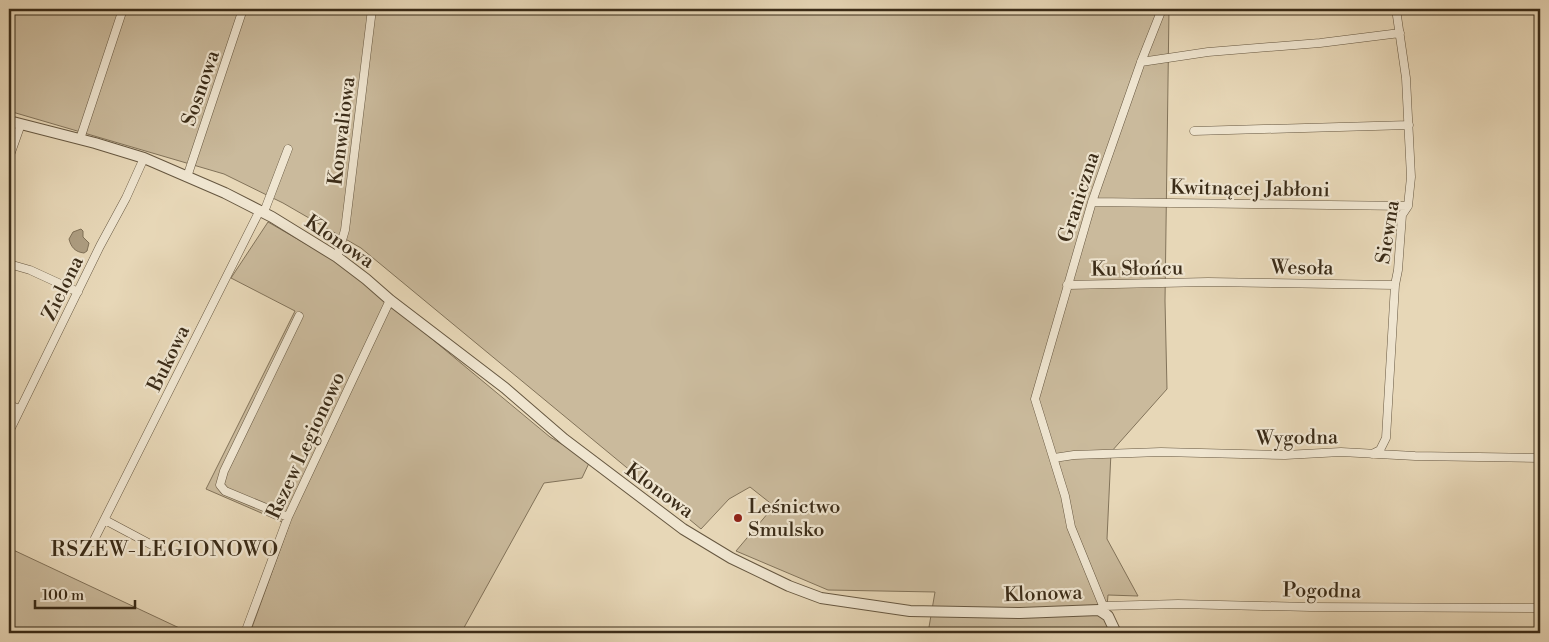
<svg xmlns="http://www.w3.org/2000/svg" width="1549" height="642" font-family="'Libre Bodoni',serif">
	<style>
		.green { fill: #caba9c; stroke: #82735a }
		.water { fill: #ad9d81; stroke: #7f7057 }
		.lines { fill: none; stroke-linecap: round; stroke-linejoin: round }
		.minor-casing { stroke: #665740; stroke-width: 9 }
		.tertiary-casing { stroke: #665740; stroke-width: 12 }
		.minor { stroke: #efe5d0; stroke-width: 8 }
		.tertiary { stroke: #efe5d0; stroke-width: 10 }
		.poi-dot { fill: #8f2418; stroke: #efe5d0; stroke-width: 2 }
		.labels { text-anchor: middle; stroke-width: 4.5; stroke-linejoin: round; paint-order: stroke }
		.street-label { font-size: 20px; fill: #3b2c18; stroke: #efe5d0 }
		.poi-label { font-size: 20px; fill: #3b2c18; stroke: #efe5d0; text-anchor: start }
		.neighbourhood-label { font-size: 21px; letter-spacing: 1px; fill: #3b2c18; stroke: #efe5d0 }
	</style>
	<rect width="100%" height="100%" fill="#e7d7b7"/>
	<filter id="stains"><feTurbulence type="fractalNoise" baseFrequency=".004" numOctaves="4"/><feColorMatrix values="0 0 0 0 .2 0 0 0 0 .09 0 0 0 0 .02 0 0 0 .5 -.17"/></filter>
	<radialGradient id="worn" r=".72"><stop offset=".6" stop-color="#630" stop-opacity="0"/><stop offset="1" stop-color="#630" stop-opacity=".3"/></radialGradient>
	<path class="green" d="M13,9H1169L1165,301L1167,389L1111,452L1107,539L1138,596L1108,595L1106,618L1112,633H928L935,592L828,590L736,551L774,506L750,487L729,499L701,529L361,248L283,203L224,174L9,111V23Z
		M268,222L344,266L550,437L590,461L582,478L544,483L461,633H250L289,525L206,489L295,311L231,278Z
		M9,548L190,633H9Z"/>
	<path class="water" d="M81,229L83,231V237L89,243L87,251L84,253C75,252 71,247 69,239L73,232Z"/>
	<g class="lines">
		<defs>
			<path id="minor" d="M1141,62L1208,52L1320,43L1400,33
				M1194,131L1409,125
				M80,139L123,9
				M9,158L21,124
				M187,177L243,9
				M1092,202L1408,206
				M264,212L288,149
				M337,257L345,230L372,9
				M9,264L30,270L78,292
				M1067,285L1208,282L1395,285
				M9,405L19,409
				M9,432L100,246L126,198L144,158
				M1372,454L1380,450L1386,438L1395,285L1398,270L1402,215L1408,206L1411,177L1406,78L1396,9
				M1054,458L1074,455L1161,452L1285,455L1341,452L1415,456L1540,458
				M288,517L225,491L220,485L224,471L299,316
				M105,520L152,545
				M93,542L260,210
				M1103,606L1178,604L1310,607L1540,608
				M1106,613L1071,527L1065,496L1035,399L1092,202L1141,62L1162,9
				M245,633L288,517L390,300"/>
			<path id="tertiary" d="M9,121L95,143L144,158L225,193L272,217L337,257L366,279L390,300L505,388L564,439L683,529L731,558L789,586L821,598L910,611L1020,613L1099,610L1108,616L1116,633"/>
		</defs>
		<use href="#minor" class="minor-casing"/>
		<use href="#tertiary" class="tertiary-casing"/>
		<use href="#minor" class="minor"/>
		<use href="#tertiary" class="tertiary"/>
	</g>
	<circle class="poi-dot" cx="738" cy="518" r="5"/>
	<g class="labels">
		<g class="street-label">
			<text transform="translate(200 88) rotate(-71)" y="7">Sosnowa</text>
			<text transform="translate(341 131) rotate(-83)" y="7">Konwaliowa</text>
			<text transform="translate(1250 188) rotate(1)" y="7">Kwitnącej Jabłoni</text>
			<text transform="translate(1078 197) rotate(-72)" y="7">Graniczna</text>
			<text transform="translate(1387 232) rotate(-81)" y="7">Siewna</text>
			<text transform="translate(340 241) rotate(34)" y="7">Klonowa</text>
			<text transform="translate(1302 267) rotate(1)" y="7">Wesoła</text>
			<text transform="translate(1137 268) rotate(-1)" y="7">Ku Słońcu</text>
			<text transform="translate(62 288) rotate(-64)" y="7">Zielona</text>
			<text transform="translate(168 358) rotate(-64)" y="7">Bukowa</text>
			<text transform="translate(1297 437) rotate(-1)" y="7">Wygodna</text>
			<text transform="translate(305 445) rotate(-65)" y="7">Rszew Legionowo</text>
			<text transform="translate(660 490) rotate(36)" y="7">Klonowa</text>
			<text transform="translate(1322 590) rotate(1)" y="7">Pogodna</text>
			<text transform="translate(1043 593) rotate(-2)" y="7">Klonowa</text>
		</g>
		<g class="poi-label">
			<text x="748" y="513">Leśnictwo<tspan x="748" dy="23">Smulsko</tspan></text>
		</g>
		<g class="neighbourhood-label">
			<text x="165" y="556">RSZEW-LEGIONOWO</text>
		</g>
	</g>
	<rect width="1549" height="642" fill="none" stroke="#e7d7b7" stroke-width="30"/>
	<rect x="10" y="10" width="1529" height="622" fill="none" stroke="#3b2c18" stroke-width="2.5"/>
	<rect x="15" y="15" width="1519" height="612" fill="none" stroke="#3b2c18"/>
	<path d="M35 600v8h100v-8" fill="none" stroke="#3b2c18" stroke-width="2.5"/>
	<text x="42" y="600" font-size="15" fill="#3b2c18" stroke="#efe5d0" stroke-width="4" paint-order="stroke">100 m</text>
	<rect width="100%" height="100%" filter="url(#stains)"/>
	<rect width="100%" height="100%" fill="url(#worn)"/>
</svg>
